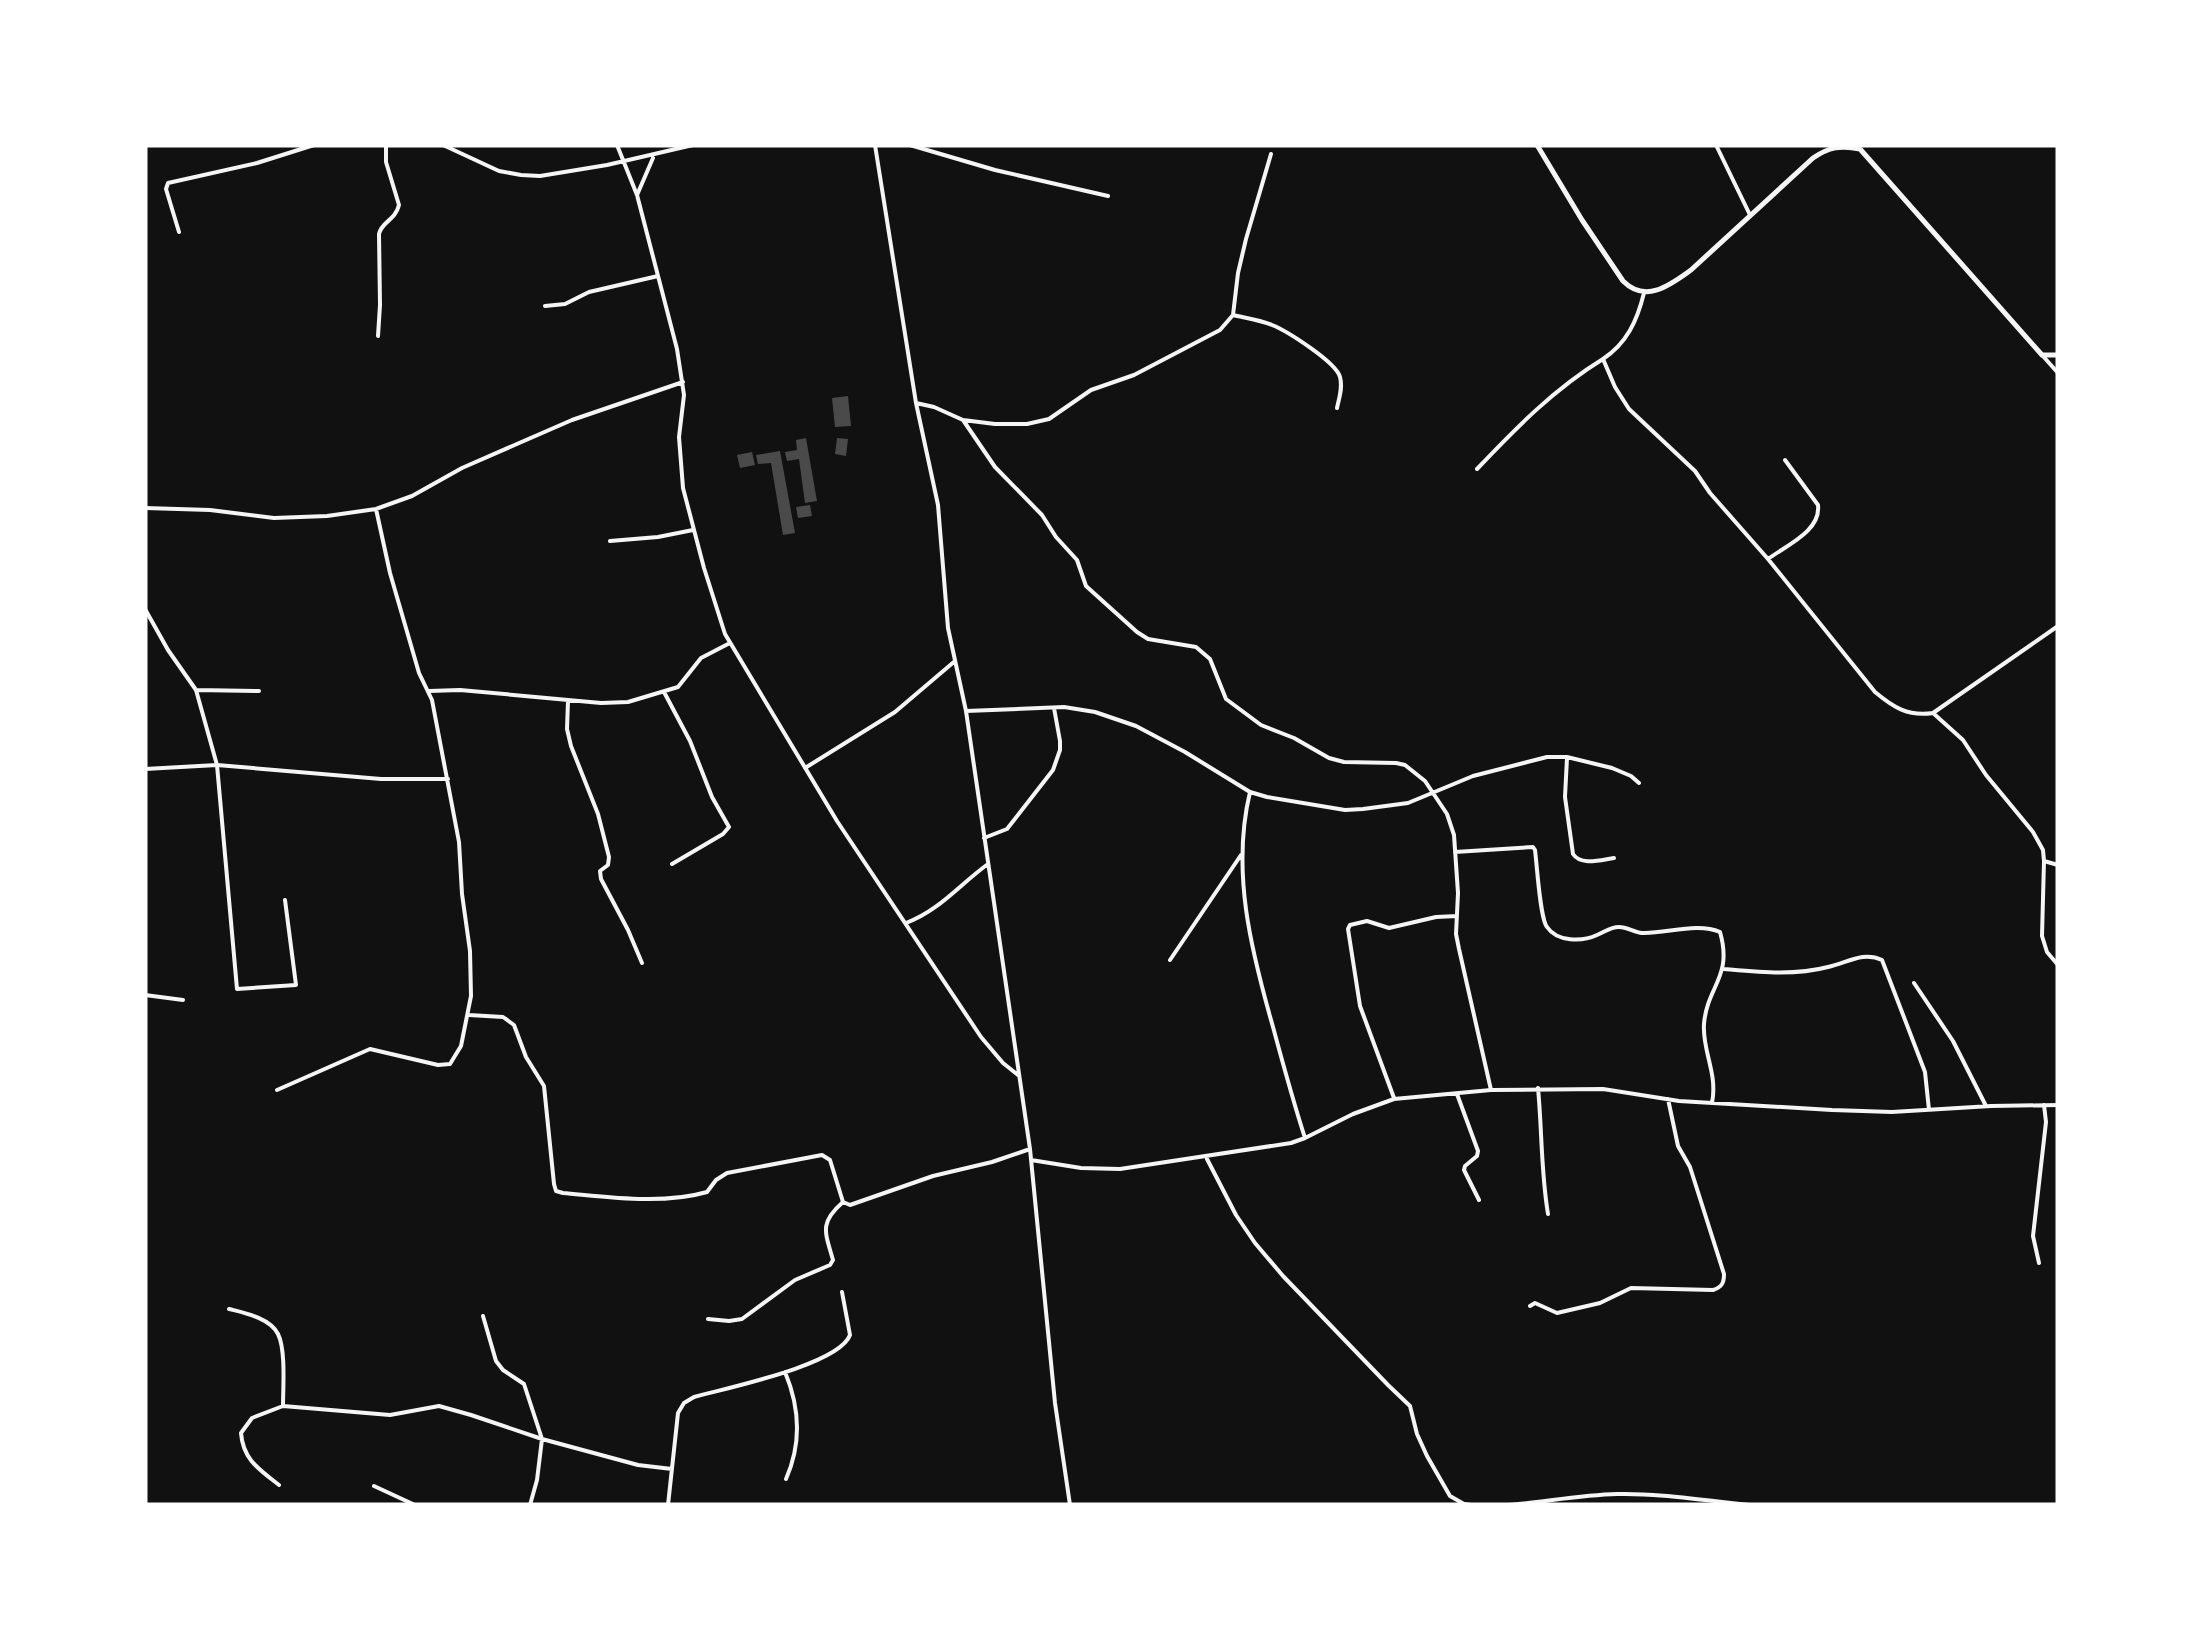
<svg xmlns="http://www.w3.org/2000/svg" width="2203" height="1650" font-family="Lato,sans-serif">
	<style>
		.building { fill: #4a4a4a }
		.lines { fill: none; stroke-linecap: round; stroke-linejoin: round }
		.minor { stroke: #f5f5f5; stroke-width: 4 }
		.tertiary { stroke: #f5f5f5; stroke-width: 5 }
	</style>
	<rect width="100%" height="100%" fill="#111"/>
	<path class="building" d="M848,396L851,426L835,427L832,398Z
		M806,438L817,501L805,503L799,459L787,461L785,452L797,450L796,440Z
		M837,438L848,439L846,456L835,454Z
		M780,451L795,533L783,535L771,463L758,464L756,455Z
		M752,452L755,465L740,468L737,455Z
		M810,505L812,516L798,518L796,507Z"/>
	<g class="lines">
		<path class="minor" d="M443,145L499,171L521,175L540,176L607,165L693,145
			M617,145L637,195L677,349L684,395L679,437L683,488L704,568L725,634L837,821L981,1037L1003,1063L1018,1075
			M875,145L916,403L938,505L948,628L966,711L1030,1149L1055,1403L1070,1505
			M910,145L995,170L1108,196
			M1716,145L1750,215
			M637,195L653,158
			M179,232L166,189L168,183L257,163L314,145
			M1644,293C1637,321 1627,343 1603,359L1615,387L1629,409L1695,471L1710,493L1768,559L1875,692C1893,707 1908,717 1933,713L2058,626
			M545,306L565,304L589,292L658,276
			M1233,315C1246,318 1260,320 1272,325C1287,331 1336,362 1340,377C1343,388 1339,398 1337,408
			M378,336L380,305L379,234C382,221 395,221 399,205L386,162V145
			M2042,355L2058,373
			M916,403L934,407L963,420L995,424H1027L1049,419L1091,390L1134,375L1220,330L1233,315L1238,273L1246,239L1271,154
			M963,420L995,467L1042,515L1056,537L1077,560L1086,586L1137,632L1148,639L1196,647L1210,659L1226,699L1261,725L1294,738L1329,758L1344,762L1396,763L1405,765L1425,781L1447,814L1454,835L1458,893L1456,934L1459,949L1491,1090
			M1477,469C1516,428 1554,389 1603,359
			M145,508L210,510L274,518L327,516L376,509L412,496L462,468L572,420L683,382
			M610,541L658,537L693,530
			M1768,559C1787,545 1821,531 1818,505L1785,460
			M145,609L168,650L196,690L259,691
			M196,690L217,765L237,989L296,985L285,900
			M429,691L460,690L601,703L628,702L678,687L701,658L728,644
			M664,692L690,741L712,797L729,827L723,834L672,864
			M568,701L567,729L571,746L598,814L609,857L608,865L600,871L601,879L628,930L642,963
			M966,711L1064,707L1095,712L1136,726L1185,752L1250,792L1267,797L1345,810L1363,809L1408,803L1473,776L1547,757H1567L1612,768L1631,776L1639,783
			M1933,713L1963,740L1986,775L2033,832L2043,850L2044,861L2042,936L2047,952L2058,965
			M1567,758L1565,797L1573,854C1581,866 1600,860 1614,858
			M805,768L895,712L955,661
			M145,769L217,765L381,779H448
			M1250,792C1231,871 1251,950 1273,1027C1283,1064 1293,1101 1305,1138
			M984,838L1007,829L1053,770L1060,750V741L1054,708
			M1455,852L1533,847L1535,850C1537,865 1540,918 1547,927C1557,942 1582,942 1597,935C1605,932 1610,927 1619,927C1627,927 1634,932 1642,933C1666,934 1697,922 1720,932C1733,977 1707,986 1704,1024C1702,1051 1718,1073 1712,1103
			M2044,861L2058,865
			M906,923C940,910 959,885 988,864
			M1170,960L1241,855
			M1724,969C1758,972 1794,976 1828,967C1847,963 1863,951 1882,960L1925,1072L1929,1110
			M1914,983L1953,1041L1986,1106
			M145,995L183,1000
			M469,1015L503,1017L514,1025L526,1057L544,1086L554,1184L556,1191L563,1193C608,1197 662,1205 707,1192L716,1180L727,1173L822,1155L830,1160L843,1202L850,1205L933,1176L992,1162L1030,1149
			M1538,1088C1542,1130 1541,1173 1548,1214
			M277,1090L370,1049L438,1065L450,1064L461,1046L471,996L470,951L462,894L459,842L432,700L419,673L390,573L376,509
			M1457,1094L1478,1151L1477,1156L1465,1166L1464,1170L1479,1200
			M1394,1098L1360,1006L1348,929L1350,925L1367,921L1389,928L1436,917L1457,916
			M1207,1159L1236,1215L1255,1243L1283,1276L1388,1385L1410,1406L1417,1434L1427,1456L1450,1496L1464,1504L1471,1505
			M1031,1160L1081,1168L1120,1169L1291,1143L1305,1138L1353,1114L1394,1099L1491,1090L1603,1089L1679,1101L1832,1110L1892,1112L1991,1106L2058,1105
			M2039,1263L2033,1236L2046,1122L2044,1105
			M1530,1306L1535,1303L1557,1313L1600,1303L1631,1288L1713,1290C1722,1287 1724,1283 1724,1274L1690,1167L1678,1146L1668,1099
			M229,1309C245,1313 270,1318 278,1334C286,1350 283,1388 283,1406
			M483,1316L496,1361L503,1370L524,1384L542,1439L537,1480L530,1505
			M708,1319L729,1321L742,1319L795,1280L830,1265L833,1260C825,1232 819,1223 843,1202
			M785,1372C800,1408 802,1443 786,1479
			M279,1485C260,1470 243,1460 241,1433L252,1418L283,1406L390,1415L439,1406L471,1415L542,1439L638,1465L672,1469
			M374,1486L415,1505
			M668,1505L678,1413L684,1403L694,1397C726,1388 839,1365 850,1335L842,1292
			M1508,1505C1544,1502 1580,1495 1617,1494C1662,1493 1706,1501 1750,1505"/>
		<path class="tertiary" d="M1537,145L1582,220L1623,281C1646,304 1670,285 1691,270L1813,158C1829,147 1841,145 1860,149L2042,355H2058"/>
	</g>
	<rect width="2203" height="1650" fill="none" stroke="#ffffff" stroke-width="295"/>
</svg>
